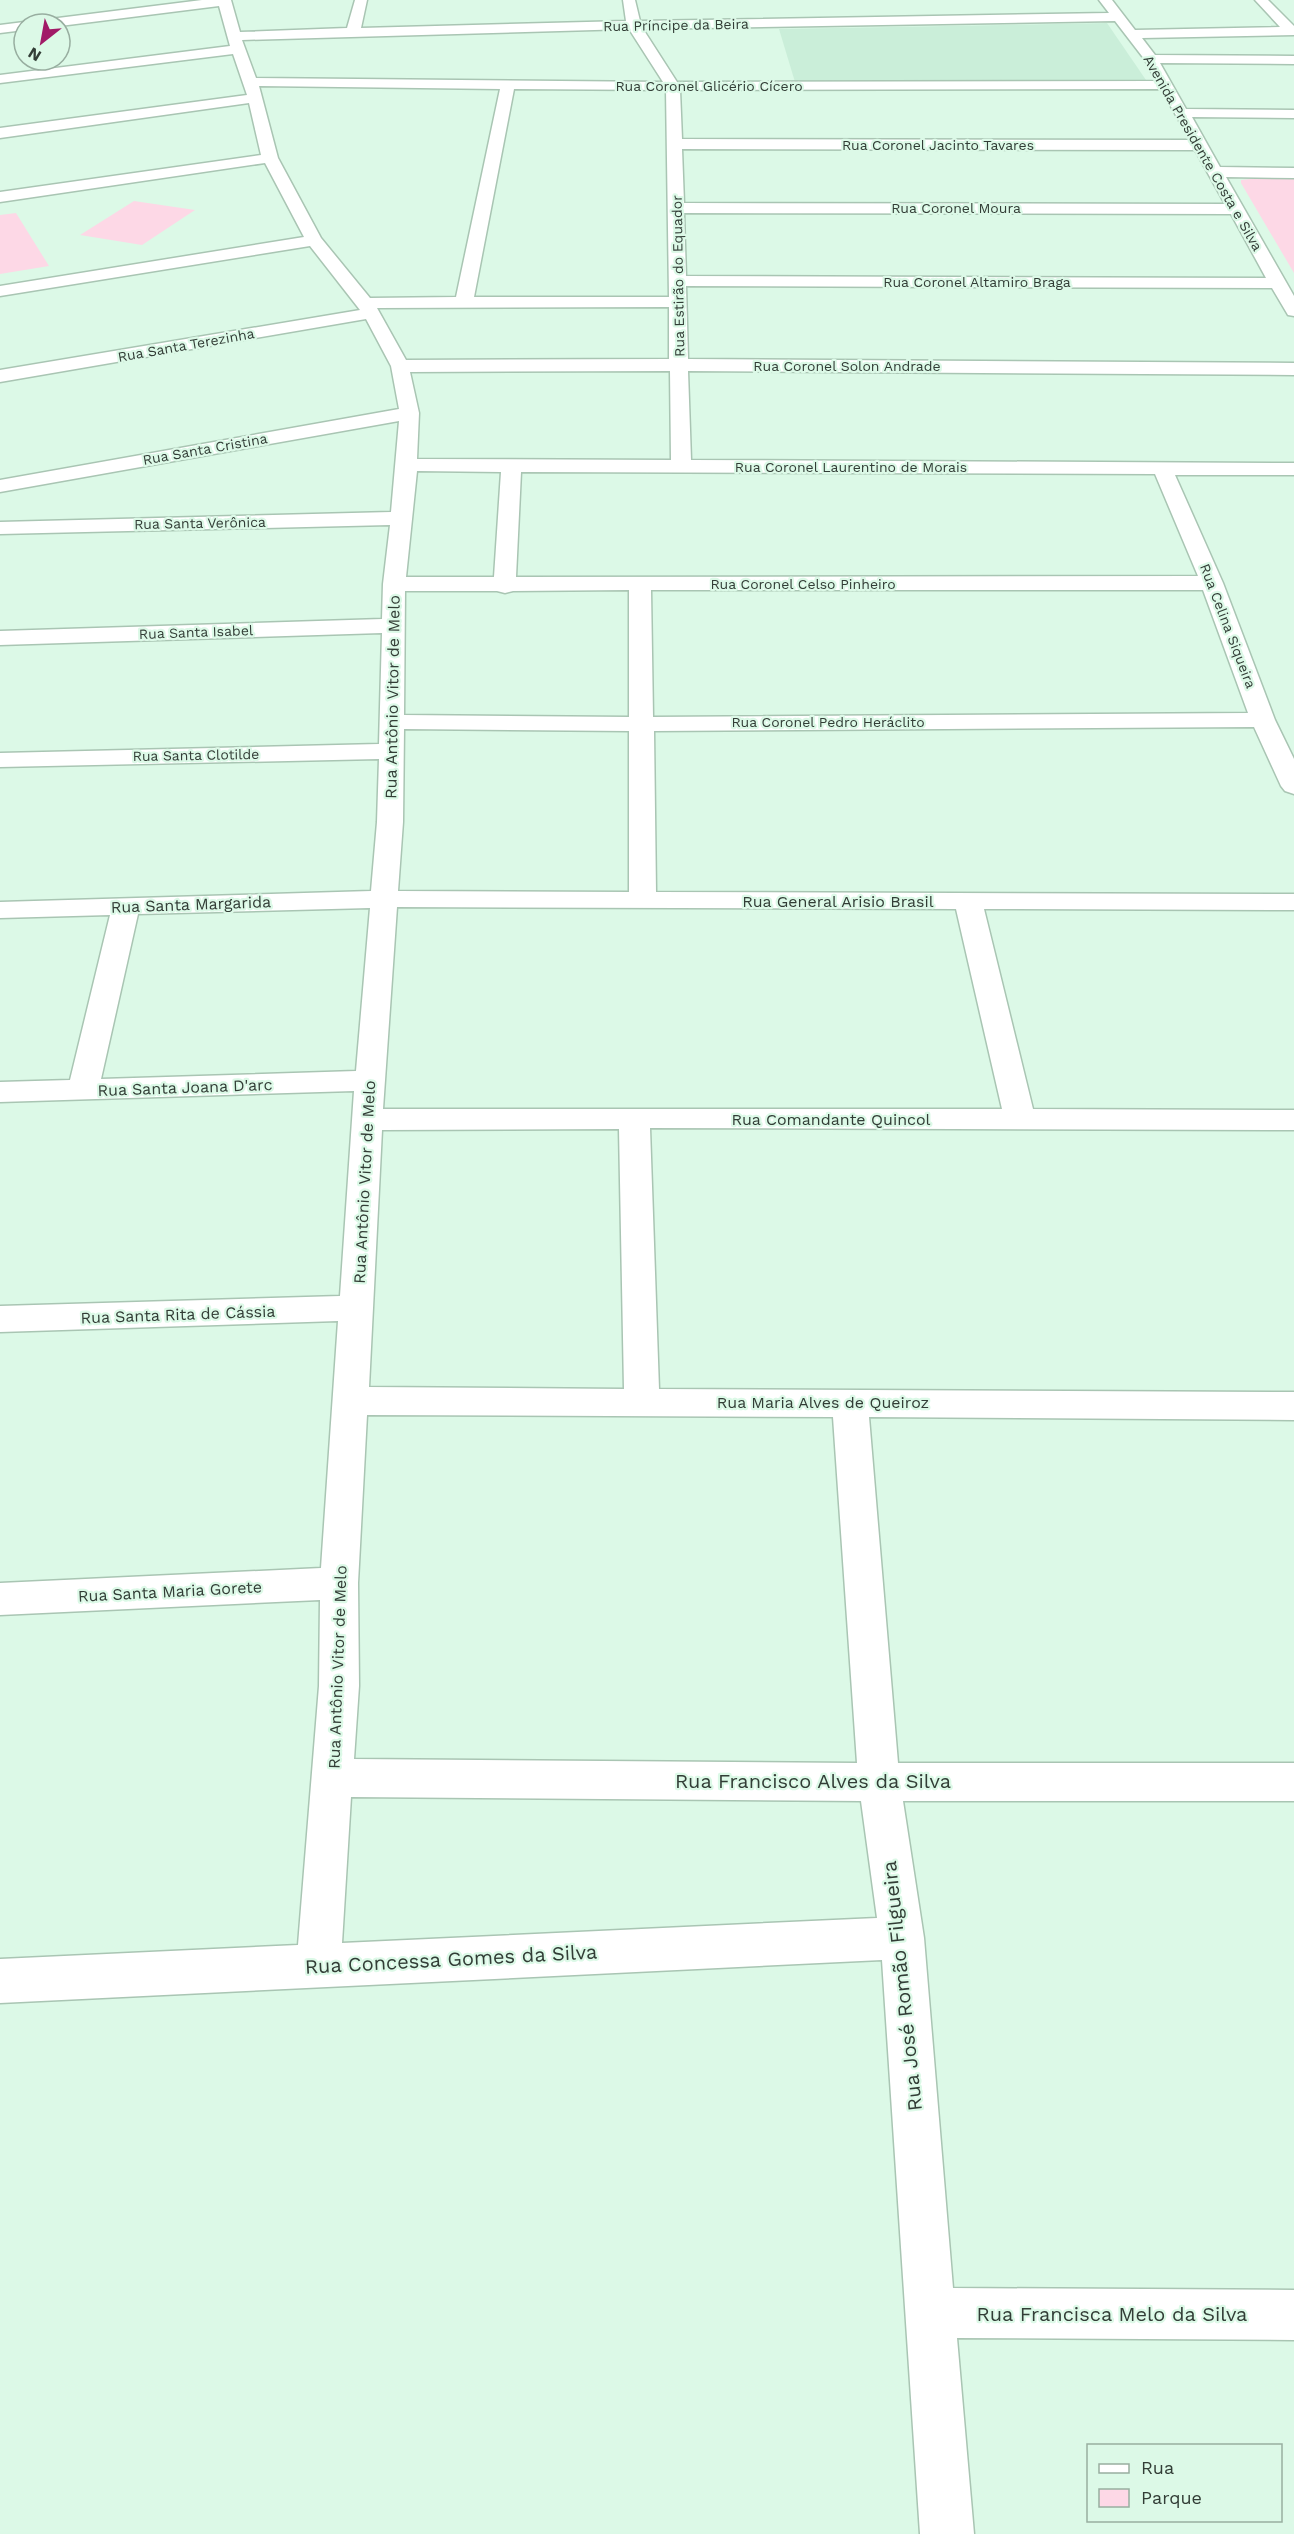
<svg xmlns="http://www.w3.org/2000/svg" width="1294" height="2534" font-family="'Work Sans',sans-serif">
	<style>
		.built { fill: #caeed9 }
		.green { fill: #fdd8e6 }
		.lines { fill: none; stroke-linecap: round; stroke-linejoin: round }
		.street-casing { stroke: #a9c5b3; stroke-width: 3 }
		.street { fill: #fff; fill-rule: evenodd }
		.labels { text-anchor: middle; stroke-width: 4.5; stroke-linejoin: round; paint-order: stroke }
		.far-street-label { font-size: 14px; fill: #323d36; stroke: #dcf9e7 }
		.street-label { font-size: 16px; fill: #323d36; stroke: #dcf9e7 }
		.near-street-label { font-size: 20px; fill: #323d36; stroke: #dcf9e7 }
	</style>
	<rect width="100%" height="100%" fill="#dcf9e7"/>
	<path class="built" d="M1107,23L1146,80L795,82L779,29Z"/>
	<path class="green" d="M1250,179H1294V273L1241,183V180Z
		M134,201L195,210L142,245L80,235Z
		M16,213L49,266L0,274V215Z"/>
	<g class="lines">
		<defs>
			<path id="street" d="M202,0H231L240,32L347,28L355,0H367L361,28L626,21L623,0H635L640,21L1109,13L1099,0H1112L1135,30L1280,27L1255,0H1268L1294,26V35L1142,38L1155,55L1294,56V64L1160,63L1186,109L1294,110V118L1192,117L1220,167L1294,168V178L1226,177L1294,296V316L1288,315L1272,288L686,286L688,359L1294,363V375L688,371L691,460L1294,463V475H1175L1223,583L1275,720L1294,759V794L1285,791L1281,786L1254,727L654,731L656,892L1294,894V910L984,909L1033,1109L1294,1110V1130L650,1128L659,1389L1294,1392V1420L869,1417L898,1763H1294V1801H903L924,1938L953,2288L1294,2290V2340L957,2338L974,2534H920L882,1960L0,2003V1959L298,1945L319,1686L320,1600L0,1615V1583L321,1568L338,1321L0,1332V1306L340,1296L354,1091L0,1102V1082L70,1080L110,915L0,918V902L371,891L377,822L379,759L0,767V753L379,744L382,633L0,645V631L382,619L383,584L390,525L0,534V522L391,512L399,421L0,492V480L399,409L391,366L366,319L0,382V370L360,310L310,246L0,296V286L304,237L265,163L0,202V192L261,155L249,103L0,138V128L247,95L233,54L0,83V75L230,46L219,6L60,26L35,24L42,20ZM1115,21L1145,60L1156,81L677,82L643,29ZM629,29L663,82L256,78L242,40ZM259,86L500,89L456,297L370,298L321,238L278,158ZM514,89L666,90L669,297H474ZM1161,89L1190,140L682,139L680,90ZM682,149L1195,150L1225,204L684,203ZM684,213L1231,214L1266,278L686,276ZM669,307V359L406,360L377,308ZM670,371L671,460L417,459L419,413L410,372ZM417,471L501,472L494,577H406ZM521,472L1155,474L1198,576L516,577ZM629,590V717L404,715L405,591H497L505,593L513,591ZM651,590H1203L1248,713L653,717ZM404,729L629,731V892L398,891L403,822ZM397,907L956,909L1002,1109H383ZM370,908L356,1071L101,1079L138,914ZM619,1129L624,1389L369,1387L382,1130ZM367,1415L833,1417L857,1763L354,1759L359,1686L358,1583ZM351,1797L861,1801L877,1918L342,1943Z
				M24,22L29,24H24V30L0,33V25Z"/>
		</defs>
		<use href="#street" class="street-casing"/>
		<use href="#street" class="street"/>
	</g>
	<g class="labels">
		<g class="far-street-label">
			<text transform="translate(676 25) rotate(-1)" y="5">Rua Príncipe da Beira</text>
			<text x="709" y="91">Rua Coronel Glicério Cícero</text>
			<text x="938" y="150">Rua Coronel Jacinto Tavares</text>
			<text transform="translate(1203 153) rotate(60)" y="5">Avenida Presidente Costa e Silva</text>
			<text x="956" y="213">Rua Coronel Moura</text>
			<text transform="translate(678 276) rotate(-91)" y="5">Rua Estirão do Equador</text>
			<text x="977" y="287">Rua Coronel Altamiro Braga</text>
			<text transform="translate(186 345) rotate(-10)" y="5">Rua Santa Terezinha</text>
			<text x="847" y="371">Rua Coronel Solon Andrade</text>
			<text transform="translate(205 449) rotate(-10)" y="5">Rua Santa Cristina</text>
			<text x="851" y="472">Rua Coronel Laurentino de Morais</text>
			<text transform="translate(200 523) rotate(-1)" y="5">Rua Santa Verônica</text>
			<text x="803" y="589">Rua Coronel Celso Pinheiro</text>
			<text transform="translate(1228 626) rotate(69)" y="5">Rua Celina Siqueira</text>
			<text transform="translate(196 632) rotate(-2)" y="5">Rua Santa Isabel</text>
			<text x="828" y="727">Rua Coronel Pedro Heráclito</text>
			<text transform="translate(196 755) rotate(-1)" y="5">Rua Santa Clotilde</text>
		</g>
		<g class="street-label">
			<text transform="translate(392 697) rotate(-89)" y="6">Rua Antônio Vitor de Melo</text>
			<text x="838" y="907">Rua General Arisio Brasil</text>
			<text transform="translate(191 904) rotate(-2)" y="6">Rua Santa Margarida</text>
			<text transform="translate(185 1087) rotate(-2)" y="6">Rua Santa Joana D'arc</text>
			<text x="831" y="1125">Rua Comandante Quincol</text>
			<text transform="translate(364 1182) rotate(-87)" y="6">Rua Antônio Vitor de Melo</text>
			<text transform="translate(178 1314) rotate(-2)" y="6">Rua Santa Rita de Cássia</text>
			<text x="823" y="1408">Rua Maria Alves de Queiroz</text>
			<text transform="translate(170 1591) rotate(-3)" y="6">Rua Santa Maria Gorete</text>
			<text transform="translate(337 1667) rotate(-88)" y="6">Rua Antônio Vitor de Melo</text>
		</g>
		<g class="near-street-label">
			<text x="813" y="1788">Rua Francisco Alves da Silva</text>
			<text transform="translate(451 1959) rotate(-3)" y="7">Rua Concessa Gomes da Silva</text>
			<text transform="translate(902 1986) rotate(-96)" y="7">Rua José Romão Filgueira</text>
			<text x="1112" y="2321">Rua Francisca Melo da Silva</text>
		</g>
	</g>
	<rect x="1087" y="2444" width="195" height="78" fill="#dcf9e7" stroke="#98aea0" stroke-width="1.5"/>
	<rect x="1099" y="2464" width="30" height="9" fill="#ffffff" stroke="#98aea0" stroke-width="1.5"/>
	<text x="1141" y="2474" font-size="18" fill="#323d36">Rua</text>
	<rect x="1099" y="2489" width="30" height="18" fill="#fdd8e6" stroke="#98aea0" stroke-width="1.5"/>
	<text x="1141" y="2504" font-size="18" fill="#323d36">Parque</text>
	<g transform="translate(42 42) rotate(211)"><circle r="28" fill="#dcf9e7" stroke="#98aea0" stroke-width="1.5"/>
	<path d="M0-4.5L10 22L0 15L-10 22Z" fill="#a11a67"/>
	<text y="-9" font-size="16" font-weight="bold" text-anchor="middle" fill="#323d36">N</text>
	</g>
</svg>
